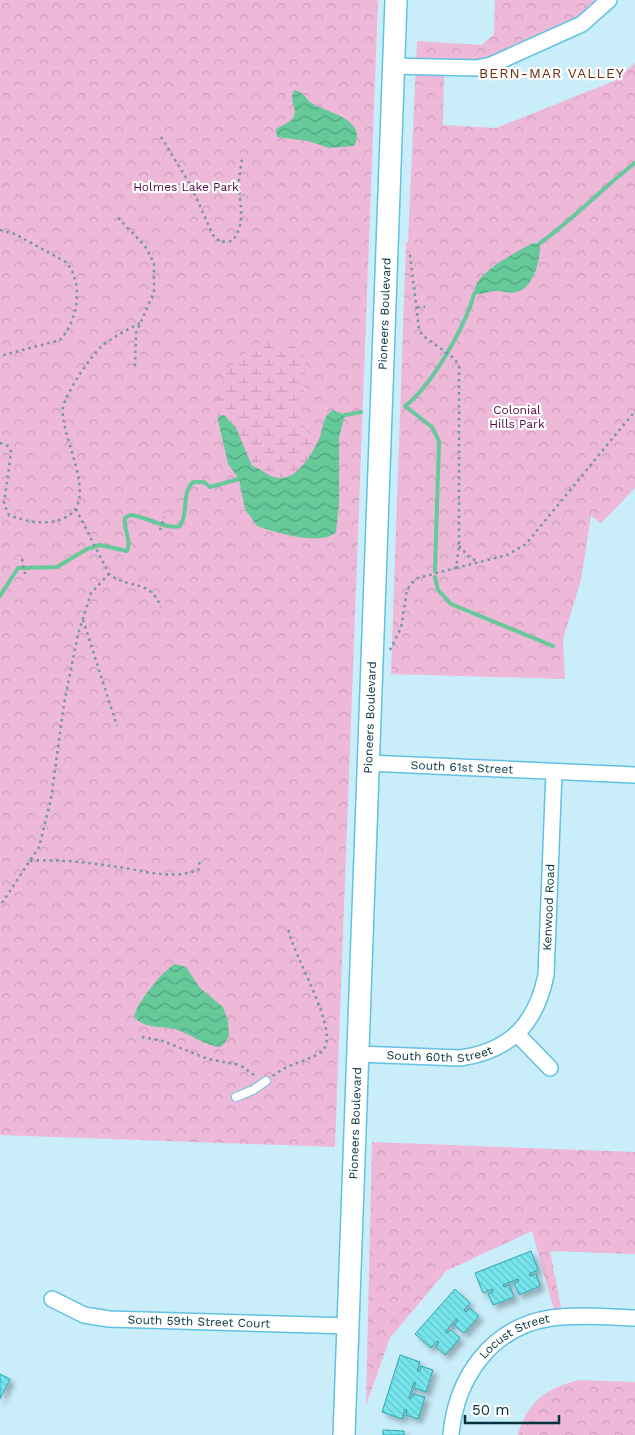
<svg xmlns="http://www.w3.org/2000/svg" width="635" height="1435" font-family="'Work Sans',sans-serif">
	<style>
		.forest { fill: url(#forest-crowns) }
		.wetland { fill: url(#wetland-marsh) }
		.water { fill: url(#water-waves) }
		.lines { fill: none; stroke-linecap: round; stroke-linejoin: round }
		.stream { stroke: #66c99a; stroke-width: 4 }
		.building { fill: url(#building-back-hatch); stroke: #2ea6ae; filter: url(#shadow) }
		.service-casing { stroke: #61c2e2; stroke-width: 10 }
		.minor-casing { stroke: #61c2e2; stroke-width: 18 }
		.secondary-casing { stroke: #61c2e2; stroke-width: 24 }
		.path { stroke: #7097a4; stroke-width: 2.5; stroke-dasharray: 2.5 4; stroke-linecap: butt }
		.service { stroke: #fff; stroke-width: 8 }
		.minor { stroke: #fff; stroke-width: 15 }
		.secondary { stroke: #fff; stroke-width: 21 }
		.labels { text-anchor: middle; stroke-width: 4.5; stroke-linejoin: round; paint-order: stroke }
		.park-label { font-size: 12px; fill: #50083e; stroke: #fff }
		.street-label { font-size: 12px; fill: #05323e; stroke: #fff }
		.neighbourhood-label { font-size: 14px; letter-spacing: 1px; fill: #6d2d11; stroke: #fff }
	</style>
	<defs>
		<pattern id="forest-crowns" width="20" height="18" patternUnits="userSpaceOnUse" patternTransform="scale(1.25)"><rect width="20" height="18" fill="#eeb8d9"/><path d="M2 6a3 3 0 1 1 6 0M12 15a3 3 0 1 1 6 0" fill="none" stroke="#cb9fbb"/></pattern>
		<pattern id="wetland-marsh" width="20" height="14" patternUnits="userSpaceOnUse" patternTransform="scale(1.25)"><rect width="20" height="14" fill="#eeb8d9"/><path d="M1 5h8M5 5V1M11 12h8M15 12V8" fill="none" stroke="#cb9fbb"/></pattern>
		<pattern id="water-waves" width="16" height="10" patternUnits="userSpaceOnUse" patternTransform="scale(1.25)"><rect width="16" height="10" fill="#66c99a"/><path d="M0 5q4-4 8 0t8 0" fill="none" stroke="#52a47f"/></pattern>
		<pattern id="building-back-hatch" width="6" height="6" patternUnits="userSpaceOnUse" patternTransform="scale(1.25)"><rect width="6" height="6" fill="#76e4ec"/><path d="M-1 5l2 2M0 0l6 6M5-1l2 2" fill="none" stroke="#65c4cb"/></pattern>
		<filter id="shadow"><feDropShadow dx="4.5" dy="4.5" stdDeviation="2.5" flood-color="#0004"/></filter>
	</defs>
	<rect width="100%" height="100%" fill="#caedfa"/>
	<path class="forest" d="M0,0H378L335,1147L0,1135Z
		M495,0H609L501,62L444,67L443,125L496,128L614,81L635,63V488L601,523L591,516L581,580L563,639L565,679L391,674L406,242H408L417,41L482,45L494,34Z
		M372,1142L635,1152V1254L550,1251L563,1317H556L532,1231L446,1271L390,1338L366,1405Z
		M580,1380L635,1382V1435H518C527,1402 547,1387 580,1380Z"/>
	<path class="wetland" d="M283,340C291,344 300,349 304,357C312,377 292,421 311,436L319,437C312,453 296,483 274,477C266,474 260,468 252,466L236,428L219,416L218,420C211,382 243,339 283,340Z"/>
	<path class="water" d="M295,90C303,92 305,97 310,102C323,112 369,118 354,146L329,148L308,141L277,137L276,129C281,126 289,123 293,118C299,109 287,98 295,90Z
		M533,243H540C541,258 534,288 517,292C510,294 504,291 497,291C490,291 482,295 474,294C473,273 517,252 533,243Z
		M333,410L345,415L339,438V505L336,532C321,547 275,532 257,526L245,509L239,479L228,464L218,420L219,416L224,415L236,428L252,466C261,468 267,476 277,478C297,481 313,453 320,437C323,427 323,415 333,410Z
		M175,964L186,967L200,988L223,1007L228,1020L229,1036L225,1043L220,1047C203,1045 191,1034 175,1029C162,1026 142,1029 134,1016C138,1002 162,971 175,964Z"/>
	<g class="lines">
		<path class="stream" d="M540,243C574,219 602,188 635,163
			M345,415L361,412
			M435,571L439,441L432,427L405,406C431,387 466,325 474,294
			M435,577L438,590L451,604L553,646
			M0,596L18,568L57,567L87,549L100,545L127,551C132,540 123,530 125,518L130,515C146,516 166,530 180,526C189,513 181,493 193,482H204L210,487L239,479"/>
	</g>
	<path class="building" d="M531,1251L538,1270L529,1274L530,1276L536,1274L540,1286L519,1295L514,1283L519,1281L518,1279L503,1285L504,1287L509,1285L514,1297L493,1305L488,1294L493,1292L492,1289L483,1293L475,1273Z
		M455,1289L470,1303L464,1310L466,1312L470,1308L479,1316L464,1333L454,1325L458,1321L456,1319L445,1332L447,1333L451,1330L460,1338L445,1355L436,1347L439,1342L437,1341L431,1348L415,1334Z
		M400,1355L420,1362L417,1371H420L421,1366L433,1370L426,1392L414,1388L416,1383L414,1382L409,1398L411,1399L413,1394L425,1397L418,1419L406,1415L407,1410L405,1409L402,1419L382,1412Z
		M0,1374L10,1379L0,1399Z
		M383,1430L404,1431V1435H383Z"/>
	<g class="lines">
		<defs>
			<path id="service" d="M236,1097L253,1090L266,1081"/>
			<g id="minor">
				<path d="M393,66L477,68L491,65L582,24L609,0"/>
				<path id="s1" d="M368,763L635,775"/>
				<path d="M517,1034L550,1068"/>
				<path id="s2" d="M358,1054L460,1058C510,1051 536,1024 546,975L554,772"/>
				<path id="s3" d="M52,1299L84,1315L109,1319L349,1326"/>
				<path id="s4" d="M451,1435C456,1378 491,1327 551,1318C579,1314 608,1317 635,1318"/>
			</g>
			<g id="secondary">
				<path id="s5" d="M344,1435L396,0"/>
			</g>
		</defs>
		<use href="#service" class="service-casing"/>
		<use href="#minor" class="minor-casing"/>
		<use href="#secondary" class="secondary-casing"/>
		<path class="path" d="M161,137L190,184L213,235L220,242L232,241C247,224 239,204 239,183C239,175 241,167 242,159
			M118,218L145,246L154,263V292L136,333L135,366
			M0,230L15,234L66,262C84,282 78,321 60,340L0,356
			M417,307H425
			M0,443L8,446L11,452L4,504L9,515C27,522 46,526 64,518C102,502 59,436 63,408C65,394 90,357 101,347C112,337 127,330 140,323
			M76,509L109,574C130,590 149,578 161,607
			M160,530L164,517
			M459,546L470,558L479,562
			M22,559L25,574
			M456,568L507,555L526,544L635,411
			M83,620L117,726
			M390,650L401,628L407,590L412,583L418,578L456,568L459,546V367L455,359L422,335L419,329L410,255
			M30,861C57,859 84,862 111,866C139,869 169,881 198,870L200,866L198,858
			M2,903L39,847L51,799L64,704L78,634L91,593L109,574
			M142,1037L163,1041L208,1059L240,1065L257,1077
			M273,1076C288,1063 307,1062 321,1052C344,1035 291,954 288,927"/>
		<use href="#service" class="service"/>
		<use href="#minor" class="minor"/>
		<use href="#secondary" class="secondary"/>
	</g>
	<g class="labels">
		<g class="park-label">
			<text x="186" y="191">Holmes Lake Park</text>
			<text x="517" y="414">Colonial<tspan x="517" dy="14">Hills Park</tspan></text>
		</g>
		<g class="street-label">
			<text dy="4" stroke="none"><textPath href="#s5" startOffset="1122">Pioneers Boulevard</textPath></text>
			<text dy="4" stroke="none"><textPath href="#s5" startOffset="718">Pioneers Boulevard</textPath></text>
			<text dy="4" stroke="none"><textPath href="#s1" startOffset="94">South 61st Street</textPath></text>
			<text dy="4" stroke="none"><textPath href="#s2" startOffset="299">Kenwood Road</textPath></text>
			<text dy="4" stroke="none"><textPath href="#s2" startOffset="82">South 60th Street</textPath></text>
			<text dy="4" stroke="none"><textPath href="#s5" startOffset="312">Pioneers Boulevard</textPath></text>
			<text dy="4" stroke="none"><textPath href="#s3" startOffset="151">South 59th Street Court</textPath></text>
			<text dy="4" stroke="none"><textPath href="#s4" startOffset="125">Locust Street</textPath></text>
		</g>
		<g class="neighbourhood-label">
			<text x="552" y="78">BERN-MAR VALLEY</text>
		</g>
	</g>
	<path d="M465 1415v8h94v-8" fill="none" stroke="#05323e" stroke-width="2.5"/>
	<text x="472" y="1415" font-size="15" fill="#05323e" stroke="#ffffff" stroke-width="4" paint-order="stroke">50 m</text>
</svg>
